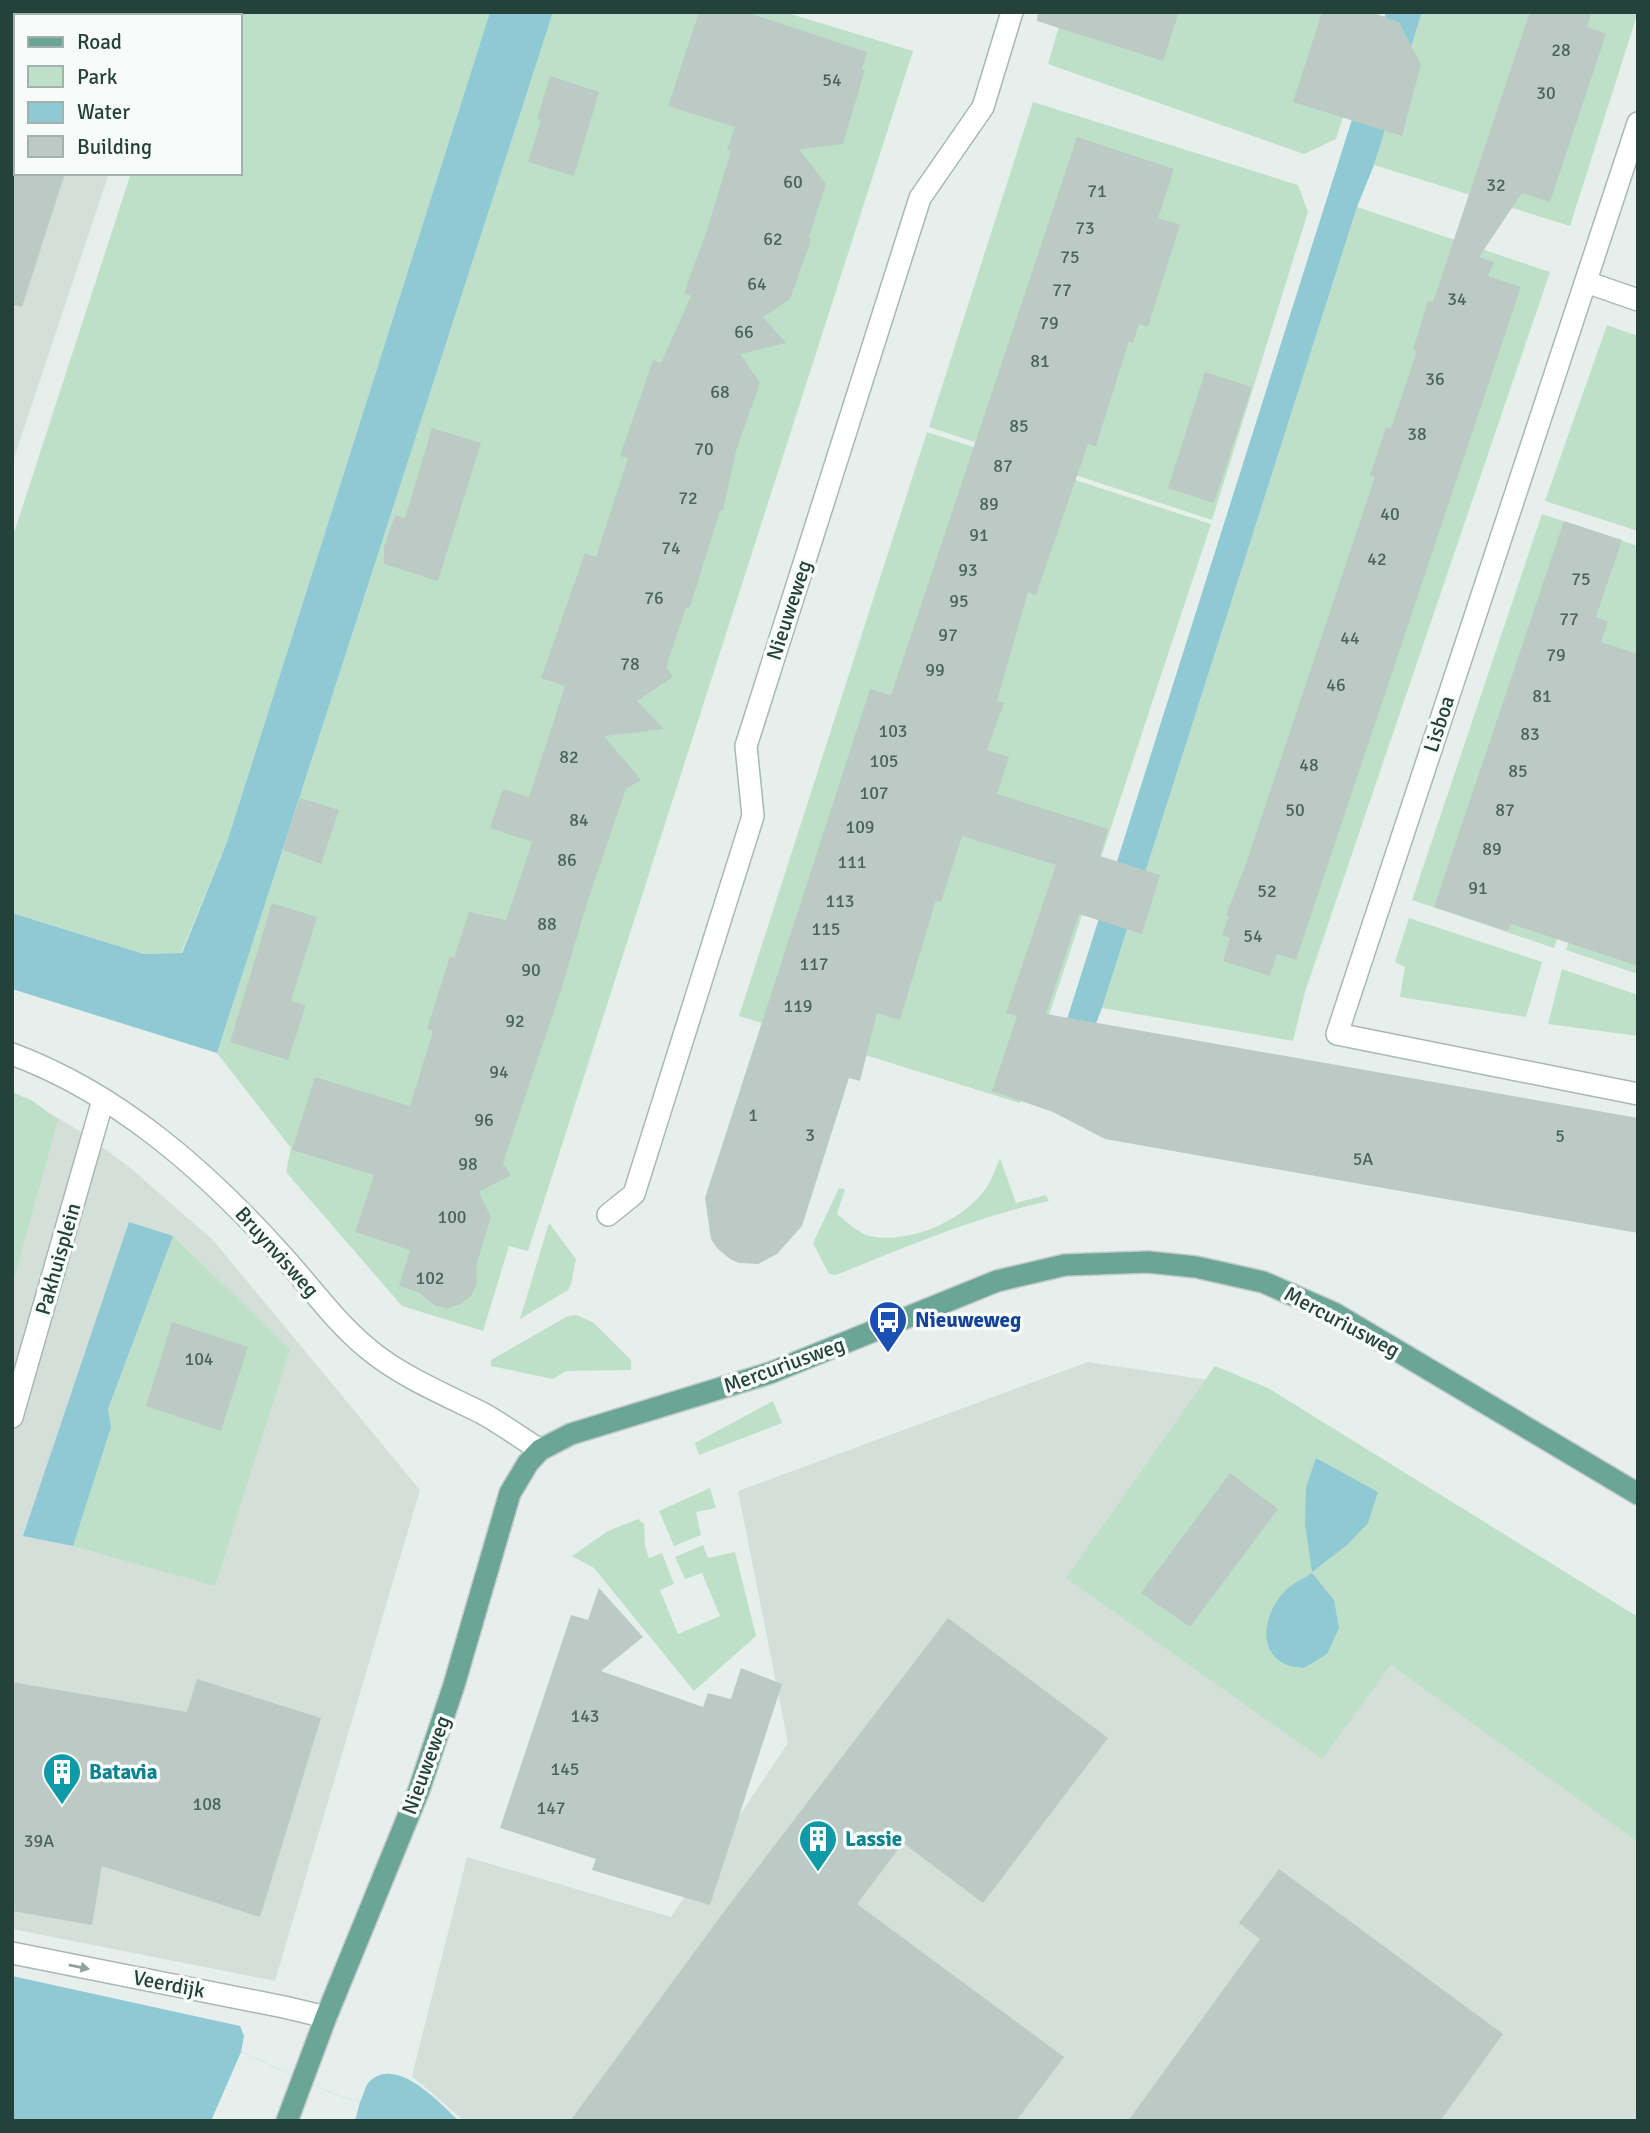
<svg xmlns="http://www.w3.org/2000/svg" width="1650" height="2133" font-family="Signika,sans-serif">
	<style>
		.built { fill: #d4dfda }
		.green { fill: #bfe0c8 }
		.water { fill: #8ec9d4 }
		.pier { fill: #e6efeb }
		.building { fill: #bbcac4 }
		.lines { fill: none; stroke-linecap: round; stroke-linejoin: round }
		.minor-casing { stroke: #a8b8b2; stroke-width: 24 }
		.major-casing { stroke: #c2cac8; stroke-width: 24 }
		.minor { stroke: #fff; stroke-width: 21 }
		.major { stroke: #6aa596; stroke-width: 21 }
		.oneway { fill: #92a09c }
		.labels { text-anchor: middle; stroke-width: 7; stroke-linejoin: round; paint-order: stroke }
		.number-label { font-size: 18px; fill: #4a645c }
		.street-label { font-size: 21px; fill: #24423a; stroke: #f7fbf9 }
		.transit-label { font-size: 21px; font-weight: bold; fill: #164399; stroke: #f7fbf9; text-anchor: start }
		.culture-label { font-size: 21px; font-weight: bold; fill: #0d838f; stroke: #f7fbf9; text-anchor: start }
	</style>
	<rect width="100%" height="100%" fill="#e6efeb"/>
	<path class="built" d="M12,12H162L161,16H16V173H109L12,464Z
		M12,1097L35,1104L86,1135L128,1166L213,1240L420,1490L275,1981L12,1929Z
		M1088,1362L1268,1389L1638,1632V2121H464L412,2076L467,1857L671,1917L788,1743L738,1491Z"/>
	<path class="green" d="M184,12H490L227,842L181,953L144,954L12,913V539L131,173H240V16H183Z
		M553,12H784L913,51L528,1251L509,1246L483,1331L402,1306L286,1172L291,1148L217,1053Z
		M1063,12H1377L1336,139L1304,154L1048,64Z
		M1422,12H1638L1570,226L1374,165Z
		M1033,102L1298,185L1308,212L1212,520L929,427Z
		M1357,207L1550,272L1305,992L1293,1041L1102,1008Z
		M1607,325L1638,336V531L1545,501Z
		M927,432L1211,524L1020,1103L739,1016Z
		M1542,514L1638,546V974L1566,950L1609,816L1599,813L1554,948L1412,900Z
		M1409,918L1542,962L1526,1017L1400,997L1405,967L1395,962Z
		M1562,969L1638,995V1036L1548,1024Z
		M12,1092L33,1101L58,1120L12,1286Z
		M1000,1158L1016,1203L1046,1195L1049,1201C974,1217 906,1247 836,1275L829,1274L813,1243L839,1188L845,1189L837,1214C846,1221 858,1233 869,1236C908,1244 959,1223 983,1192C991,1183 995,1170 1000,1158Z
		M549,1223L576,1259L571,1284L568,1290L520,1319Z
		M173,1236L290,1349L215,1586L73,1546L111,1427L108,1410Z
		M577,1315L594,1323L631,1360V1370L566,1371L553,1379L491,1366V1360L568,1316Z
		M1215,1366L1268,1388L1638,1617V1842L1391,1665L1322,1759L1066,1578Z
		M773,1401L782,1423L699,1455L695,1443Z
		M710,1488L716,1508L696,1512L701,1535L674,1546L659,1511Z
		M638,1519L644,1524L645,1546L649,1558L662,1553L674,1584L660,1590L678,1634L720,1616L702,1573L685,1579L675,1557L703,1545L708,1558L735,1552L756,1636L694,1691L594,1568L572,1556L608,1531Z"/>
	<path class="water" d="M490,12H553L217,1053L12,989V913L144,954L182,953L227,842Z
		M1386,12H1422L1374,165L1357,207L1102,1008L1074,1080L1056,1054Z
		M129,1222L173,1236L108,1409L111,1427L73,1546L23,1536Z
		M1316,1458L1378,1492L1368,1523L1347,1545L1312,1572L1305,1524L1306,1487Z
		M1312,1573L1334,1600L1339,1628L1327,1654L1304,1668C1298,1667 1288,1667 1283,1663C1255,1647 1267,1610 1284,1592C1291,1584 1303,1579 1312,1573Z
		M12,1976L240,2026L244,2036L241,2052L337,2095L360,2102C363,2097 365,2086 369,2082C396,2054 441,2104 459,2121H12Z"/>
	<path class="pier" d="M241,2052L337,2095L360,2102L355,2121H211Z"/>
	<path class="building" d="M699,12H746L867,52L862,69L865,70L843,144L799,149L826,184L809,237L811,240L790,299L763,317L786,343L740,354L760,383L736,451L723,510L720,511L690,607L686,608L666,667L673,677L637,701L664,729L604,736L641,780L626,789L588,900L562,987L503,1163L511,1175L479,1192L491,1217L476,1266L477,1284L471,1296L459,1305L448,1308L436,1306L418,1292L399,1286L410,1250L355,1232L374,1175L292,1150L315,1077L410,1106L433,1031L427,1029L450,956L454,958L469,912L506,920L532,842L490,828L503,789L529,797L565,686L541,678L585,553L596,557L628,458L620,456L653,360L661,363L691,296L684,293L707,230L731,151L727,150L735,127L668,106Z
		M1038,12H1179L1163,61L1037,21Z
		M1322,12H1371L1399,22L1421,65L1402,136L1293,102Z
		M1530,12H1592L1587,27L1606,34L1550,202L1522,193L1479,257L1494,262L1488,276L1521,287L1296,960L1277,954L1270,976L1223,961L1230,938L1222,935L1229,916L1226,915L1247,861L1375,477L1370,475L1386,427L1391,429L1417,351L1413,349L1428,301L1433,302Z
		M550,76L599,92L574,176L528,162L541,120L537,119Z
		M1077,137L1174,169L1158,218L1180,225L1148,327L1139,324L1133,343L1129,341L1096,446L1088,444L1036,595L1028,592L997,701L1004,703L987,750L1009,757L997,794L1108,829L1100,856L1160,875L1142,934L1079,914L1046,1014L1638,1118V1233L1105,1139L1053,1112L992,1091L1017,1016L1006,1013L1056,865L962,836L941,902L936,900L900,1020L877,1013L860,1081L849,1078L802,1226L777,1254L758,1264L739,1263L730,1259L717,1248L711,1239L705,1198L870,689L891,695Z
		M12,173H65L22,307L12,305Z
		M1205,372L1252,387L1214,503L1168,488Z
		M432,428L481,443L438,581L384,564V547L395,515L405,518Z
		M1564,521L1622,540L1596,617L1608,622L1601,642L1638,654V966L1511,924L1507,931L1434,907Z
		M300,798L339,810L321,864L283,850Z
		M272,903L317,917L291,1001L306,1005L288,1060L230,1042Z
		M172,1322L248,1347L221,1431L146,1406Z
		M1230,1473L1278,1509L1190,1627L1141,1593Z
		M599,1588L643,1637L601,1671L703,1707L708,1693L731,1699L741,1668L782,1684L710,1905L592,1870L596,1859L500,1828L571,1615L588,1620Z
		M948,1618L1108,1738L983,1903L903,1843L857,1904L1064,2057L1016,2121H570L726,1909Z
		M197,1679L321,1718L260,1917L102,1866L92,1925L12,1911V1682L187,1712Z
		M1279,1869L1503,2034L1440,2121H1128L1260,1939L1239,1923Z"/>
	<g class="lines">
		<defs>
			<path id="minor" d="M1638,123L1337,1034L1638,1094
				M1586,282L1638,300
				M12,1054C117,1093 204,1169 278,1251C308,1283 333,1320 367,1348C400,1376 444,1394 482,1413C502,1424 521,1438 540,1450
				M608,1215L634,1194L753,816L746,746L920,198L983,107L1012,12
				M12,1417L103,1100
				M12,1953L284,2007L326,2017"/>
			<path id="major" d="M287,2121L326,2017L419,1790L454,1685L510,1493L528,1463L540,1450L571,1434L770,1373L997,1281L1065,1265L1148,1262L1196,1267L1263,1282L1334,1313L1638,1494"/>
		</defs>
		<use href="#minor" class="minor-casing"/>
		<use href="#major" class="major-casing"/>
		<use href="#minor" class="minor"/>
		<use href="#major" class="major"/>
	</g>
	<defs><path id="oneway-solid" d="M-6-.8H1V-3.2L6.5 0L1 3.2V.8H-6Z" transform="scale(1.75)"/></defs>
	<use class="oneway" href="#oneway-solid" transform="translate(79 1967) rotate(11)"/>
	<defs>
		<symbol id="bus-pin" viewBox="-11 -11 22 30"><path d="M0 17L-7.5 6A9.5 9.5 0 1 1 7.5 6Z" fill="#1a4fb4" stroke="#f7fbf9"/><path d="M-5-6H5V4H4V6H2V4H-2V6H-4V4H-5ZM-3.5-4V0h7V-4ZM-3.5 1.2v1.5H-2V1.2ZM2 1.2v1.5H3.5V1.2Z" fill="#fff"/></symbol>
		<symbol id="building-pin" viewBox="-11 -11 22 30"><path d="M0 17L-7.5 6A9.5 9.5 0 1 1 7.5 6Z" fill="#0f9aa8" stroke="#f7fbf9"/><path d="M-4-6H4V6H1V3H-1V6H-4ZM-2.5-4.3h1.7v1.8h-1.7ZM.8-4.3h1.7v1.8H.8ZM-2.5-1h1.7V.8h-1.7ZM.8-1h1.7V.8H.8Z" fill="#fff"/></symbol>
	</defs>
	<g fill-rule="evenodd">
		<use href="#bus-pin" x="866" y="1298" width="44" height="60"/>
		<use href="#building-pin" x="40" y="1750" width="44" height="60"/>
		<use href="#building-pin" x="796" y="1817" width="44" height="60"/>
	</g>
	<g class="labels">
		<g class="number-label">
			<text x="1561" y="56">28</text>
			<text x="832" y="86">54</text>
			<text x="1546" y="99">30</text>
			<text x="793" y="188">60</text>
			<text x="1496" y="191">32</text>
			<text x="1097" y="197">71</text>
			<text x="1085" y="234">73</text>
			<text x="773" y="245">62</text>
			<text x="1070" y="263">75</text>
			<text x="757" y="290">64</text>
			<text x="1062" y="296">77</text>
			<text x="1457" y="305">34</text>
			<text x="1049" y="329">79</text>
			<text x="744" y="338">66</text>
			<text x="1040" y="367">81</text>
			<text x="1435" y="385">36</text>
			<text x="720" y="398">68</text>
			<text x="1019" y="432">85</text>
			<text x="1417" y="440">38</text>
			<text x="704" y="455">70</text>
			<text x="1003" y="472">87</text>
			<text x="688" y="504">72</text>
			<text x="989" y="510">89</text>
			<text x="1390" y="520">40</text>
			<text x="979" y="541">91</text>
			<text x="671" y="554">74</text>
			<text x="1377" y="565">42</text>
			<text x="968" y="576">93</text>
			<text x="1581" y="585">75</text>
			<text x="654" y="604">76</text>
			<text x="959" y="607">95</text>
			<text x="1569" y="625">77</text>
			<text x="948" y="641">97</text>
			<text x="1350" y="644">44</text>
			<text x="1556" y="661">79</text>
			<text x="630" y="670">78</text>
			<text x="935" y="676">99</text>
			<text x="1336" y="691">46</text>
			<text x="1542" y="702">81</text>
			<text x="893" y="737">103</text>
			<text x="1530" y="740">83</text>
			<text x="569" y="763">82</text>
			<text x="884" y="767">105</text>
			<text x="1309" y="771">48</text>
			<text x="1518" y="777">85</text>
			<text x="874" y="799">107</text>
			<text x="1295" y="816">50</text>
			<text x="1505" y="816">87</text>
			<text x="579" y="826">84</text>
			<text x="860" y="833">109</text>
			<text x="1492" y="855">89</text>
			<text x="567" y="866">86</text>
			<text x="852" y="868">111</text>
			<text x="1478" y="894">91</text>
			<text x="1267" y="897">52</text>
			<text x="840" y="907">113</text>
			<text x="547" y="930">88</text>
			<text x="826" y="935">115</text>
			<text x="1253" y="942">54</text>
			<text x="814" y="970">117</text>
			<text x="531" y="976">90</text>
			<text x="798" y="1012">119</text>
			<text x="515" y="1027">92</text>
			<text x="499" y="1078">94</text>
			<text x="753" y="1121">1</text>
			<text x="484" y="1126">96</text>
			<text x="810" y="1141">3</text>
			<text x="1560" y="1142">5</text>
			<text x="1363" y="1165">5A</text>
			<text x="468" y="1170">98</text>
			<text x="452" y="1223">100</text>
			<text x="430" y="1284">102</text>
			<text x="199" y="1365">104</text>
			<text x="585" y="1722">143</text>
			<text x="565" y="1775">145</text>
			<text x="207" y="1810">108</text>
			<text x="551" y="1814">147</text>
			<text x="39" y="1847">39A</text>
		</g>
		<g class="street-label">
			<text transform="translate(789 610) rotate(-72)" y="7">Nieuweweg</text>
			<text transform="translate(1439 724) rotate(-72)" y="7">Lisboa</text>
			<text transform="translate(277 1252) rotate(48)" y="7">Bruynvisweg</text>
			<text transform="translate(58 1259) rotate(-74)" y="7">Pakhuisplein</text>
			<text transform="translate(1342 1322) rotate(28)" y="7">Mercuriusweg</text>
			<text transform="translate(784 1365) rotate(-20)" y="7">Mercuriusweg</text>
			<text transform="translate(426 1765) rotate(-70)" y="7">Nieuweweg</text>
			<text transform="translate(169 1984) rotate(11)" y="7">Veerdijk</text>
		</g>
		<g class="transit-label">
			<text x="915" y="1327">Nieuweweg</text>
		</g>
		<g class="culture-label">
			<text x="89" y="1779">Batavia</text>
			<text x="845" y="1846">Lassie</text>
		</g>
	</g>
	<rect width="1650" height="2133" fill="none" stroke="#24423a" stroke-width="28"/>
	<rect x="14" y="14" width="228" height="161" fill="#f7fbf9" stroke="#a3b1ad" stroke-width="2"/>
	<rect x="28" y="37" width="35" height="10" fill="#6aa596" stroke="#a3b1ad" stroke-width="2"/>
	<text x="77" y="49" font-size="21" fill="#24423a">Road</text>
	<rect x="28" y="66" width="35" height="21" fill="#bfe0c8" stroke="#a3b1ad" stroke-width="2"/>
	<text x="77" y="84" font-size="21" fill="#24423a">Park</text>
	<rect x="28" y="102" width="35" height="21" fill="#8ec9d4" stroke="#a3b1ad" stroke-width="2"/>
	<text x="77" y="119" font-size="21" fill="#24423a">Water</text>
	<rect x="28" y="136" width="35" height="21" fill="#bbcac4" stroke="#a3b1ad" stroke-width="2"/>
	<text x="77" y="154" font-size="21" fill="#24423a">Building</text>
</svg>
